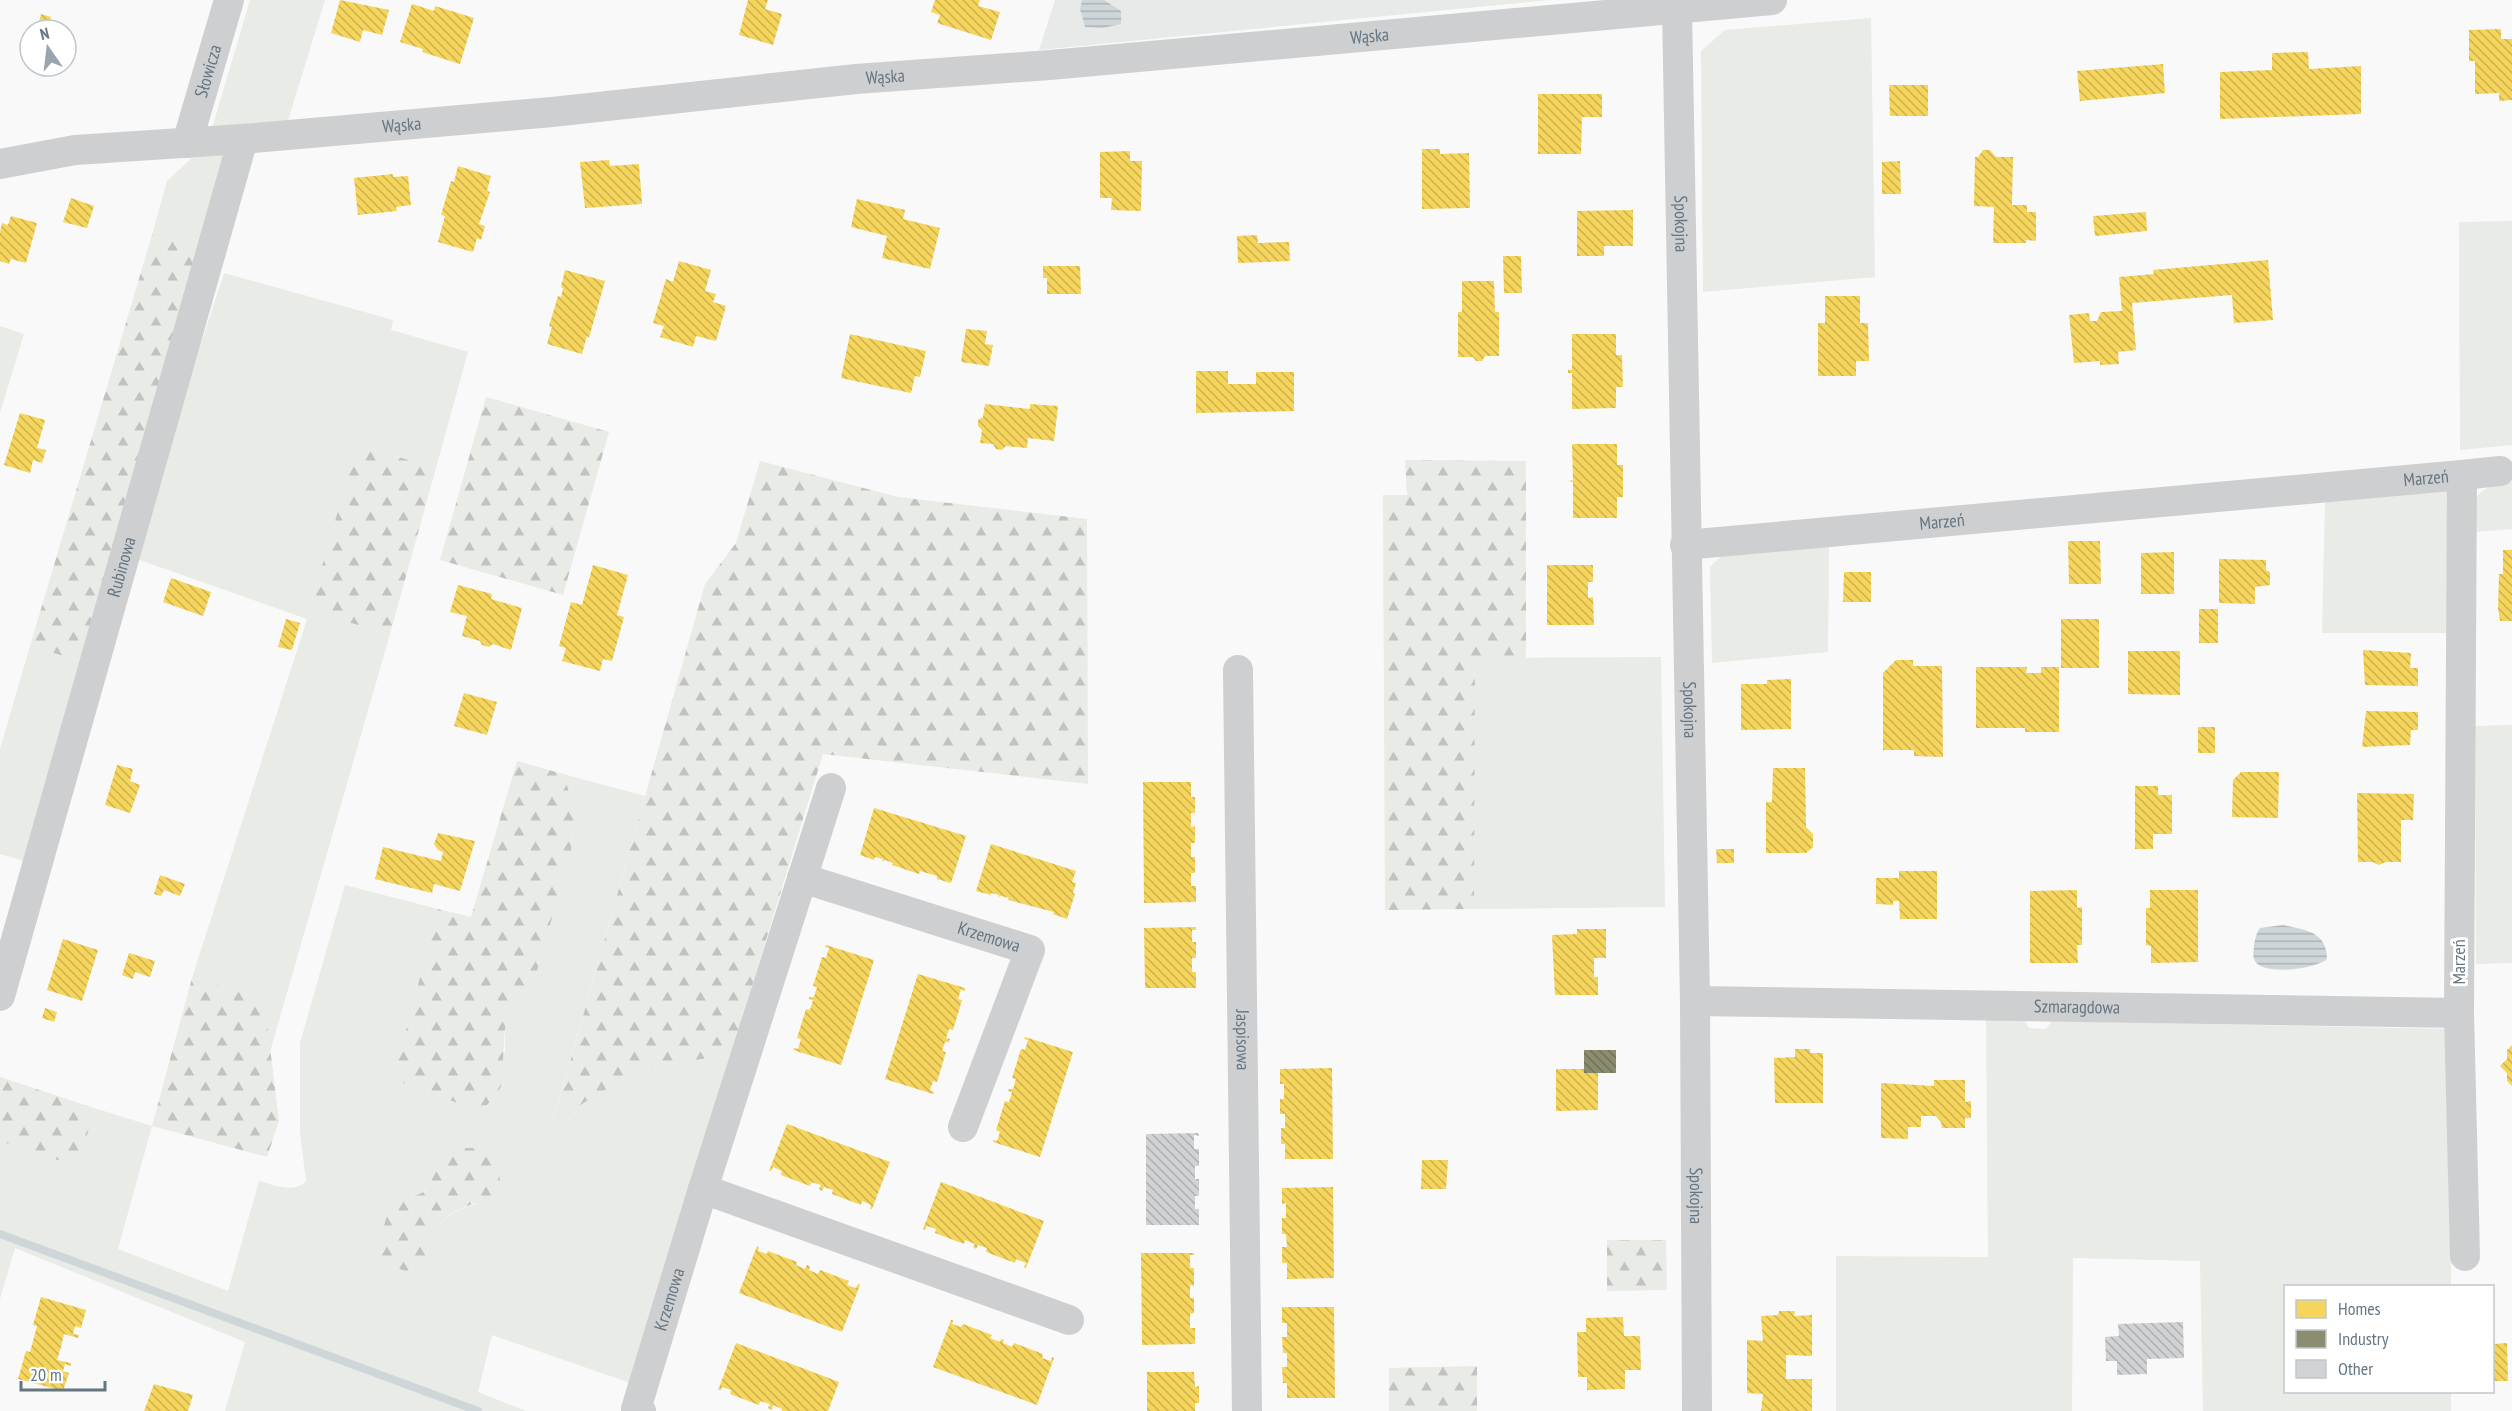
<svg xmlns="http://www.w3.org/2000/svg" width="2512" height="1411" font-family="'PT Sans Narrow',sans-serif">
	<style>
		.built { fill: #e8e9e9 }
		.green { fill: #e8ebe6; fill-rule: evenodd }
		.forest { fill: url(#forest-firs) }
		.water { fill: url(#water-rules) }
		.homes { fill: url(#homes-back-hatch) }
		.industry { fill: url(#industry-back-hatch) }
		.lines { fill: none; stroke-linecap: round; stroke-linejoin: round }
		.stream { stroke: #ced6d9; stroke-width: 8 }
		.building { fill: url(#building-back-hatch) }
		.street { stroke: #cecfd0; stroke-width: 30 }
		.labels { text-anchor: middle; stroke-width: 6; stroke-linejoin: round; paint-order: stroke }
		.street-label { font-size: 18px; fill: #657683; stroke: #fff }
	</style>
	<defs>
		<pattern id="forest-firs" width="22" height="20" patternUnits="userSpaceOnUse" patternTransform="scale(1.5)"><rect width="22" height="20" fill="#e8ebe6"/><path d="M5 1l3.5 6h-7zM16 11l3.5 6h-7z" fill="#c0c3c0"/></pattern>
		<pattern id="water-rules" width="6" height="5" patternUnits="userSpaceOnUse" patternTransform="scale(1.5)"><rect width="6" height="5" fill="#ced6d9"/><path d="M0 2.5h6" fill="none" stroke="#abb2b5"/></pattern>
		<pattern id="homes-back-hatch" width="6" height="6" patternUnits="userSpaceOnUse" patternTransform="scale(1.5)"><rect width="6" height="6" fill="#f6d55c"/><path d="M-1 5l2 2M0 0l6 6M5-1l2 2" fill="none" stroke="#cbb151"/></pattern>
		<pattern id="industry-back-hatch" width="6" height="6" patternUnits="userSpaceOnUse" patternTransform="scale(1.5)"><rect width="6" height="6" fill="#8c8c6e"/><path d="M-1 5l2 2M0 0l6 6M5-1l2 2" fill="none" stroke="#70725c"/></pattern>
		<pattern id="building-back-hatch" width="6" height="6" patternUnits="userSpaceOnUse" patternTransform="scale(1.5)"><rect width="6" height="6" fill="#d0d2d3"/><path d="M-1 5l2 2M0 0l6 6M5-1l2 2" fill="none" stroke="#acafb1"/></pattern>
	</defs>
	<rect width="100%" height="100%" fill="#f9f9f9"/>
	<path class="built" d="M1055,0H1488V6L1039,50Z"/>
	<path class="green" d="M250,0H325L286,127L210,135Z
		M1488,0H1550L1488,6Z
		M1871,18L1875,277L1703,292L1701,51L1725,30Z
		M195,155H225L201,249L152,235L167,181Z
		M2512,221V445L2460,450L2459,222Z
		M224,273L393,320L391,330L468,352L436,468L357,445L309,611L390,634L270,1052L263,998L192,978L307,619L131,557Z
		M0,326L24,334L0,413Z
		M2504,482H2512V529L2474,532C2474,501 2470,491 2504,482Z
		M2447,489L2448,633H2322L2325,500Z
		M1829,545L1828,652L1712,663L1710,567L1723,554Z
		M30,646L87,663L28,862L0,854V749Z
		M1661,657L1665,907L1474,909L1475,658Z
		M2512,725V963L2476,964L2475,726Z
		M563,774L645,796L553,1121L637,1070L731,1054L630,1383L492,1335L478,1392L526,1411H225L245,1342L15,1248L0,1299V1141L79,1167L94,1108L152,1126L118,1249L228,1291L259,1181C274,1185 294,1194 306,1181L300,1132V1043L345,885L438,909L393,1080L422,1089L505,1052V1028L521,997L535,978L571,851L575,809ZM447,1156L476,1204C433,1216 430,1237 422,1276L392,1196C432,1199 428,1184 447,1156Z
		M1986,1019L2024,1020L2029,1028L2046,1029L2052,1021L2452,1029L2453,1264H2451V1286H2286V1392H2451V1411H2203L2200,1261L2073,1258L2072,1411H1836V1256L1988,1257Z"/>
	<path class="forest" d="M152,235L201,249L87,663L30,646Z
		M486,397L609,432L563,595L440,560Z
		M357,445L436,468L390,634L309,611Z
		M1405,460L1526,461V658L1475,659L1474,909L1385,910L1383,495H1407Z
		M760,461L898,497L1087,519L1088,784L823,754L731,1054L637,1070L553,1122L705,584L736,543Z
		M517,761L563,774L575,809L571,851L535,978L521,997L505,1028L501,1087L487,1105L470,1108L422,1089L393,1080L438,909L471,917Z
		M192,978L264,998L279,1121L267,1157L152,1126Z
		M0,1077L94,1108L79,1167L0,1141Z
		M464,1148H483L498,1161L500,1181L495,1195C484,1201 471,1204 460,1209C432,1221 427,1249 422,1277L375,1260L392,1196C443,1200 422,1176 447,1156C451,1152 459,1150 464,1148Z
		M1607,1240H1666L1667,1290L1607,1291Z
		M1477,1366V1411H1389V1368Z"/>
	<path class="water" d="M1082,0H1104L1121,11V24L1103,28L1085,27L1080,9Z
		M2283,925C2305,930 2327,931 2327,959C2316,969 2263,976 2255,961C2252,956 2254,951 2254,946C2255,939 2256,934 2260,928Z"/>
	<path class="homes" d="M340,0L389,10L382,35L363,30L360,42L331,33Z
		M748,0H768L765,9L782,14L773,45L739,35Z
		M935,0H980L978,6L1000,12L991,40L937,23L940,15L931,12Z
		M412,4L434,11L435,6L474,18L460,64L422,52L423,49L400,42Z
		M41,14L51,17L50,23L64,26L62,30H37Z
		M2501,29V39H2512V100L2499,101V93L2475,94V61H2469V30Z
		M2308,52L2309,69L2361,66V114L2220,119V72L2272,70V53Z
		M2163,64L2165,93L2080,101L2077,71Z
		M1889,85H1928V116H1890Z
		M1538,94H1602V117H1582L1581,154H1538Z
		M1422,149H1440V154L1469,153L1470,208L1422,209Z
		M1983,150H1990L1996,157H2013L2012,205H2027V212H2036V241L2026,240V243H1993L1994,207L1974,206L1975,157H1978Z
		M1130,151V161H1142L1141,211L1111,210L1112,198H1100V152Z
		M609,160L610,166L639,164L642,204L585,208L580,162Z
		M1900,161L1901,194H1882V162Z
		M458,166L491,176L487,191L490,192L479,224L485,226L481,240L477,238L473,252L438,242L445,216L441,215L451,181L454,182Z
		M393,174V177L408,176L411,205L396,207L397,211L358,215L354,178Z
		M71,198L94,206L87,228L63,222Z
		M857,199L905,210L903,219L940,228L930,269L882,258L887,236L851,227Z
		M1633,210V246H1604V256H1577V211Z
		M2146,212L2147,231L2095,236L2093,216Z
		M11,216L37,223L26,263L11,259L9,264L0,261V232L2,223L8,225Z
		M1257,235L1258,243L1289,242L1290,261L1238,263L1237,236Z
		M1503,256H1521L1522,293H1504Z
		M2268,260L2273,320L2234,323L2232,295L2132,303L2136,350L2118,352L2119,364L2100,365V361L2074,363L2069,315L2089,313L2090,321H2097L2101,312L2122,311L2119,277L2154,274L2153,270Z
		M679,261L711,270L705,291L716,294L713,302L726,306L716,341L696,336L693,347L660,337L664,326L653,323L666,279L673,282Z
		M1043,266H1080L1081,294H1047V278H1043Z
		M565,270L605,281L589,338L587,336L582,354L547,344L552,327L549,326L558,296L561,297L563,288L561,287Z
		M1462,281H1494L1495,312H1499V356H1485L1482,361H1476L1473,357H1458V312H1462Z
		M1825,296H1860V323H1868L1869,361H1856V376H1818V323H1825Z
		M966,329L987,331L985,344L993,345L989,366L961,362Z
		M850,334L926,351L920,377L915,376L911,393L841,378Z
		M1572,334H1616V355H1622L1623,387H1616V408L1572,409V373H1568V370H1572Z
		M1196,371H1228V384H1256V372H1294V411L1196,413Z
		M985,404L1030,409V404L1058,406L1054,441L1028,438L1027,448L1006,446L1002,450L996,449L993,444L980,443L982,430L978,426V420L983,417Z
		M20,413L45,420L37,448L46,450L42,463L33,460L30,473L4,465Z
		M1572,444H1617V465H1623V497H1617V518H1573V482L1569,481L1573,480Z
		M2068,541H2100L2101,584H2069Z
		M2503,550H2512V621H2500L2498,608L2499,574H2503Z
		M2174,552V594H2141V553Z
		M2219,559L2266,560V570L2270,572V585L2255,587V604L2219,603Z
		M593,565L628,575L617,615L624,617L612,661L603,659L600,671L562,661L566,648L559,646L571,602L582,605Z
		M1547,565H1593V582H1588V598L1593,597L1594,625H1547Z
		M1844,572H1871V602H1843Z
		M171,578L211,592L203,616L163,602Z
		M458,585L492,594L491,599L522,608L511,650L493,644L489,647L482,645L480,641L462,636L467,616L450,612Z
		M2199,609H2218V643H2199Z
		M286,619L300,623L292,650L278,647Z
		M2061,619H2099V668H2061Z
		M2363,650L2411,653L2410,668H2418V686L2365,685Z
		M2128,651H2180V695L2128,694Z
		M1896,660H1913V666H1942L1943,757L1914,756V750H1883V673Z
		M1976,667H2027L2026,673H2041V667H2059V732H2025V728H1976Z
		M1791,679V729L1741,730V684H1767V680Z
		M464,693L497,702L487,735L454,726Z
		M2366,711L2418,712V730H2411L2410,745L2362,747Z
		M2198,727H2215V753H2198Z
		M117,765L133,769L130,781L140,785L130,813L105,805Z
		M1773,768H1805L1806,827L1813,834V847L1806,853H1766V802H1772Z
		M2241,772H2279L2278,818L2232,817L2233,780Z
		M1143,782H1191V797H1195V813H1191V827L1195,826V843H1191V857H1195V873H1191V886H1196V902L1144,903Z
		M2135,786H2158V795H2172V834H2153V849H2135Z
		M2357,793L2414,794L2413,820H2401V862H2386L2379,865L2373,862H2358Z
		M874,808L966,836L951,883L937,879V876L920,871L919,874L892,865L893,863L885,860L882,862L883,859L875,857L874,860L860,855Z
		M438,833L475,841L460,891L434,884L432,893L375,879L383,847L441,861L443,852L438,850L434,844Z
		M991,844L1076,871L1072,882L1076,883L1073,893L1075,894L1067,919L1053,914L1054,912L1008,900L1009,898L1001,896L998,897L999,895L991,893V895L976,891Z
		M1716,849H1734V863H1717Z
		M1899,871H1937V919H1900L1899,901H1893V905L1876,904V878H1899Z
		M160,875L185,884L180,896L164,890L161,896L154,894Z
		M2077,890V908L2082,907V945H2077L2078,963H2030V891Z
		M2150,890H2198V962L2151,963V946L2146,945V908H2150Z
		M1196,927V930H1192V942H1196V958H1192V972H1196V988H1145L1144,928Z
		M1577,929H1606V958H1594V977H1598V995H1555L1552,935L1577,934Z
		M63,939L98,950L82,1001L47,990Z
		M826,945L874,960L841,1065L793,1050L794,1048L798,1049L801,1039L797,1038L806,1009L810,1010L813,1000L809,999V997H814L817,987L813,986L822,957L826,958L829,948L825,947Z
		M129,953L155,961L150,977L135,972L133,979L122,975Z
		M918,974L965,988V991L961,989L958,999L962,1000L953,1030L949,1029L946,1038L950,1039L949,1042H945L942,1051L946,1052L937,1082L933,1081L930,1090L934,1092L933,1094L885,1079Z
		M45,1008L57,1012L54,1022L42,1018Z
		M1025,1037L1073,1052L1040,1157L993,1142V1140L997,1141L1000,1132L996,1130L1005,1101L1009,1102L1012,1092L1008,1091L1009,1089H1013L1016,1079L1012,1078L1021,1049L1025,1050L1028,1040L1024,1039Z
		M2512,1045V1086L2507,1081V1073L2500,1066L2507,1059V1050Z
		M1795,1049H1810V1053H1823V1103H1775L1774,1058L1795,1057Z
		M1332,1068L1333,1159H1285V1144H1281V1128H1285V1114H1280V1099H1284V1084H1280V1069Z
		M1556,1069H1584V1073H1598V1110L1556,1111Z
		M1934,1080H1965V1102L1971,1101V1118H1965V1128H1942L1941,1122L1936,1116H1921V1127H1908V1139L1881,1138V1083L1934,1086Z
		M787,1124L890,1162L872,1209H870L871,1205L862,1201L861,1205L832,1194L833,1190L824,1187L822,1191L819,1189L821,1185L811,1182L810,1186L781,1175L782,1171L773,1167L771,1171H769Z
		M1422,1160H1448L1446,1189H1421Z
		M941,1182L1044,1221L1026,1268L1024,1267L1026,1263L1016,1259L1015,1263L986,1252L987,1248L978,1245L976,1249L973,1247L975,1244L965,1240L964,1244L935,1233L936,1229L927,1226L925,1230L923,1229Z
		M1333,1187L1334,1278L1287,1279V1263H1282V1247H1287L1286,1234H1282V1218H1286V1203L1282,1204V1188Z
		M757,1246L759,1247L758,1251L767,1254L768,1251L797,1262L796,1265L805,1269L807,1265L810,1266L809,1270L818,1274L820,1270L849,1281L847,1285L856,1288L858,1284L860,1285L842,1332L739,1293Z
		M1141,1253H1194V1255H1190V1268H1194V1286L1190,1285V1298H1194V1313L1190,1314V1328H1195V1344L1142,1345Z
		M41,1297L86,1310L81,1328L75,1326L73,1334L79,1335L78,1338L64,1334L61,1347L57,1360L71,1363V1366L65,1364L63,1371L69,1373L63,1391L18,1379L26,1351L30,1352L37,1326L33,1325Z
		M1282,1307H1334L1335,1398H1287V1383H1283L1282,1367H1287V1353H1283L1282,1337H1287V1323H1282Z
		M1779,1311H1795L1794,1316L1812,1315V1356L1786,1355V1379H1812V1411H1761L1763,1394L1747,1393V1340L1763,1341L1761,1316L1778,1315Z
		M1623,1317L1624,1336H1640L1641,1370H1625V1389L1587,1390V1377H1578L1577,1332H1586V1318Z
		M951,1320H953L952,1324L961,1327L963,1324L992,1335L990,1338L1000,1342L1001,1339L1004,1340L1003,1343L1012,1347L1014,1343L1043,1354L1042,1358L1051,1361L1052,1357L1054,1358L1037,1405L933,1367Z
		M736,1343L839,1382L828,1411H782V1409L773,1405L772,1410L768,1408L770,1404L760,1401L759,1405L730,1394L731,1390L722,1387L721,1390H718Z
		M2507,1343L2508,1381H2493V1344Z
		M1147,1372H1194L1195,1387L1199,1386V1403H1195V1411H1147Z
		M154,1384L193,1395L188,1411H144Z"/>
	<path class="industry" d="M1584,1050H1616V1073H1584Z"/>
	<g class="lines">
		<path class="stream" d="M0,1234L478,1411"/>
	</g>
	<path class="building" d="M1198,1133L1199,1136L1194,1135V1149H1199V1166H1195V1179H1199V1196H1195V1209H1199V1225H1146V1134Z
		M2183,1322L2184,1358L2147,1359V1374L2117,1375V1361H2106L2105,1337L2119,1336L2118,1324Z"/>
	<g class="lines">
		<g class="street">
			<path id="s1" d="M1677,8L1695,1001L1697,1411"/>
			<path id="s2" d="M187,143L229,0"/>
			<path id="s3" d="M0,164L75,150L243,139L552,112L856,79L1050,65L1772,0"/>
			<path d="M2462,475L2500,471"/>
			<path id="s4" d="M1685,545L2462,475L2459,1013L2465,1256"/>
			<path id="s5" d="M1238,670L1247,1411"/>
			<path id="s6" d="M802,878L1030,950L963,1127"/>
			<path id="s7" d="M0,996L243,139"/>
			<path id="s8" d="M1695,1001L2459,1013"/>
			<path d="M703,1189L1069,1320"/>
			<path id="s9" d="M641,1411L636,1409L703,1189L831,788"/>
		</g>
	</g>
	<g class="labels">
		<g class="street-label">
			<text dy="6" stroke="none"><textPath href="#s3" startOffset="1376">Wąska</textPath></text>
			<text dy="6" stroke="none"><textPath href="#s2" startOffset="75">Słowicza</textPath></text>
			<text dy="6" stroke="none"><textPath href="#s3" startOffset="890">Wąska</textPath></text>
			<text dy="6" stroke="none"><textPath href="#s3" startOffset="404">Wąska</textPath></text>
			<text dy="6" stroke="none"><textPath href="#s1" startOffset="216">Spokojna</textPath></text>
			<text dy="6" stroke="none"><textPath href="#s4" startOffset="744">Marzeń</textPath></text>
			<text dy="6" stroke="none"><textPath href="#s4" startOffset="258">Marzeń</textPath></text>
			<text dy="6" stroke="none"><textPath href="#s7" startOffset="446">Rubinowa</textPath></text>
			<text dy="6" stroke="none"><textPath href="#s1" startOffset="702">Spokojna</textPath></text>
			<text dy="6" stroke="none"><textPath href="#s6" startOffset="196">Krzemowa</textPath></text>
			<text transform="translate(2459 962) rotate(-90)" y="6">Marzeń</text>
			<text dy="6" stroke="none"><textPath href="#s8" startOffset="382">Szmaragdowa</textPath></text>
			<text dy="6" stroke="none"><textPath href="#s5" startOffset="370">Jaspisowa</textPath></text>
			<text dy="6" stroke="none"><textPath href="#s1" startOffset="1188">Spokojna</textPath></text>
			<text dy="6" stroke="none"><textPath href="#s9" startOffset="120">Krzemowa</textPath></text>
		</g>
	</g>
	<rect x="2284" y="1285" width="210" height="108" fill="#ffffff" stroke="#c1c8cd" stroke-width="1.5"/>
	<rect x="2296" y="1300" width="30" height="18" fill="#f6d55c" stroke="#c1c8cd" stroke-width="1.5"/>
	<text x="2338" y="1315" font-size="18" fill="#657683">Homes</text>
	<rect x="2296" y="1330" width="30" height="18" fill="#8c8c6e" stroke="#c1c8cd" stroke-width="1.5"/>
	<text x="2338" y="1345" font-size="18" fill="#657683">Industry</text>
	<rect x="2296" y="1360" width="30" height="18" fill="#d0d2d3" stroke="#c1c8cd" stroke-width="1.5"/>
	<text x="2338" y="1375" font-size="18" fill="#657683">Other</text>
	<g transform="translate(48 48) rotate(346)"><circle r="28" fill="#ffffff" stroke="#c1c8cd" stroke-width="1.5"/>
	<path d="M0-4.5L10 22L0 15L-10 22Z" fill="#99a4ac"/>
	<text y="-9" font-size="16" font-weight="bold" text-anchor="middle" fill="#657683">N</text>
	</g>
	<path d="M21 1381v9h84v-9" fill="none" stroke="#657683" stroke-width="3"/>
	<text x="30" y="1381" font-size="18" fill="#657683" stroke="#ffffff" stroke-width="4.5" paint-order="stroke">20 m</text>
</svg>
